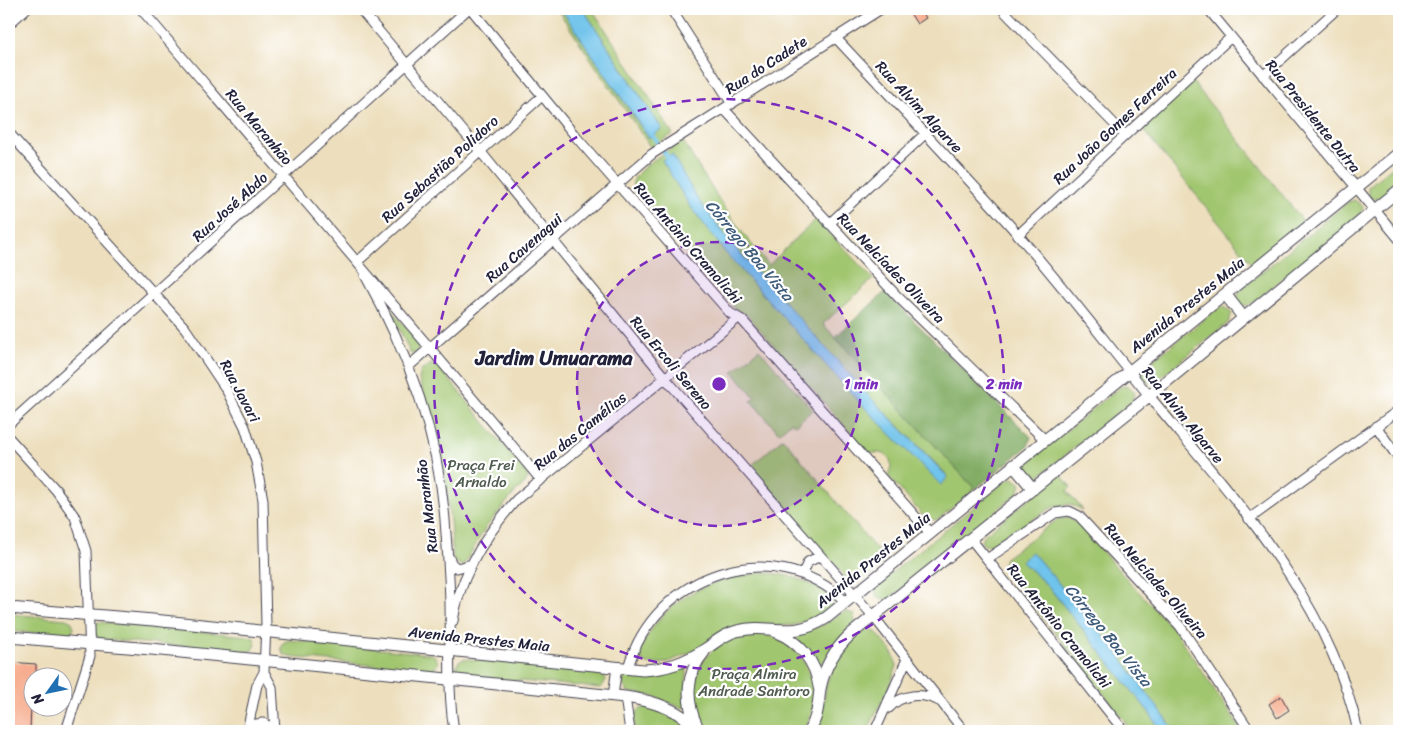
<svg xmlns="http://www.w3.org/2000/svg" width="1408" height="740" font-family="Sriracha,sans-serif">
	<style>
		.green { fill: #a1c670; stroke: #627456; fill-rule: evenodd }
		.forest { fill: #80ab62; stroke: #51664e }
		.water { fill: #6fc3eb; stroke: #487293 }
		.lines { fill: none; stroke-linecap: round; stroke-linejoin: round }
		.stream { stroke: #6fc3eb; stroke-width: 4 }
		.building { fill: #f7ae90 }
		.minor-casing { stroke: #403e4e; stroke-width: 11 }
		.tertiary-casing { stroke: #403e4e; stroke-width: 13 }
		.minor { stroke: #fff; stroke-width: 9 }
		.tertiary { stroke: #fff; stroke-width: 11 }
		.ring { fill: none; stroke: #7b2cbf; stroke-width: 2.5; stroke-dasharray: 9 6 }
		.labels { text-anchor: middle; stroke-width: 4.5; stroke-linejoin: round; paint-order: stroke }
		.street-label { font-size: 15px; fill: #22223b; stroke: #fff }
		.park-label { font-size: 15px; fill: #4e5b4e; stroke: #fff }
		.water-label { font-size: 16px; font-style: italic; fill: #3d5a79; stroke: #fff }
		.district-label { font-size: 20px; font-weight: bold; fill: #22223b; stroke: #fff }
		.centre { fill: #7b2cbf; stroke: #fff; stroke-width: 2.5 }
		.ring-label { font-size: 15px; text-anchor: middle; font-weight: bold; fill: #7b2cbf; stroke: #fff; stroke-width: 4.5; stroke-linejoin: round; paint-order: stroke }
	</style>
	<rect width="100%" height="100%" fill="#fff"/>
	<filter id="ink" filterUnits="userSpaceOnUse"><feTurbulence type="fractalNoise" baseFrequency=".02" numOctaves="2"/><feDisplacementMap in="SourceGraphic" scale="10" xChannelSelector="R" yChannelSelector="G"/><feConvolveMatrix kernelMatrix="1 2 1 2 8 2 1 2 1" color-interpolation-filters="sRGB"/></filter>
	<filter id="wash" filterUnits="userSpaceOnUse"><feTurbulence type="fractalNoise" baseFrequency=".0096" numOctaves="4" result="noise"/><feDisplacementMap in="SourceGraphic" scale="20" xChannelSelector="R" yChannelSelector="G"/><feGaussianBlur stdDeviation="1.12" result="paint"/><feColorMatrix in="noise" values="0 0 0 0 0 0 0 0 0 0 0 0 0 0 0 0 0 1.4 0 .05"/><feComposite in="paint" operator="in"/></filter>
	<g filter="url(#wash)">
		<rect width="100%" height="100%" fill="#eddfbd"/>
		<path class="green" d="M557,9H561L643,130L662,129L583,9H592L673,134L651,148Z
			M1192,81L1304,222L1252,264L1142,128Z
			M683,141C709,185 735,227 769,265L816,219L873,279L823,324L975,489L937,520L926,519L889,477C888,472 891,469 891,465C890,451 878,453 868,453L747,315L736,310L633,189C627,172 670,150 683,141ZM672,155L696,197L733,245L869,396L948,476L941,484L861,404L725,252L688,203L663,160Z
			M1399,161V184L1382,198L1372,199L1368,194V187Z
			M1355,200L1363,207L1360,216L1251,304L1245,306L1239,303L1237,296L1240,290L1348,202Z
			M1224,307L1232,313L1228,323L1156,381L1150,383L1144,380L1142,374L1145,367L1218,308Z
			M391,310L420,344L419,349L414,354L410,353Z
			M759,349L813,410L795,425L791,422L779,433L751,401L755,397L733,372Z
			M431,364L438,366L528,475L526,483L517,490L486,527L463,566L453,561C450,497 439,439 419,379L421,371Z
			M1127,385L1135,392L1132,401L1038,477L1029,478L1024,469L1027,463L1120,387Z
			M783,438L886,561L860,582L854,583L847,579L750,467Z
			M1060,474L1071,487L1067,491L1083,510L1070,504L1053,507L990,545H984L981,542L983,536Z
			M1013,478L1021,484L1018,493L887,600L877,597L875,590L878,584L1007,480Z
			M1068,518L1075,521L1087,533L1114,565L1175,631L1242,731H1175L1117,653L1032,552L1021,561L1048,586L1149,712L1161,731H1130L1124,720L1002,566L1005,558L1058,519Z
			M761,573C788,573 809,581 831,596L832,605L812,620L793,625L770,626L694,651L666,663L647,664L641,660L638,654C663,599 704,580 761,573Z
			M845,611L854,614L855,624L833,645L820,669L794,636L825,624Z
			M9,614L66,619L72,622L74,628L71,634L65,636L9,631Z
			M98,622L247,636L254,638L256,645L253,650L247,652L100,639L93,633V626Z
			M867,630L876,632L892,652L897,666L889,687L867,731H815C822,719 823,707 825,693C828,670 844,640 867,630Z
			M758,633C806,641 829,690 803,731H706C677,685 704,635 758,633Z
			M290,640L430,654L436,657L438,663L434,669L428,671L290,657L283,654L281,648L284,642Z
			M464,659L602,670L606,680L601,688L464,676L458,673L456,667L459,661Z
			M684,667L687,670L685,706L683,708L652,696L628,692L623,685V679L629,674H656Z
			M650,707L671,716L693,731H636C632,719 634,707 650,707Z"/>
		<path class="forest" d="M885,292L1031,437L1028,446L975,489L835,337Z"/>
		<path class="water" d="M561,9H583L662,129L649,138Z
			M672,154L696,197L733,245L869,396L948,477L941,485L861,404L725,252L688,203L662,160Z
			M1032,552L1118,653L1175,731H1161L1149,712L1048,586L1021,561Z"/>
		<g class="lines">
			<path class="stream" d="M650,132L670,161"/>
		</g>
		<g id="blocks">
			<path class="building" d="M916,9H920L926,18L917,24L910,13Z
				M9,662L36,664V678H32L30,731H9Z
				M1281,696L1289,710L1277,718L1269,704Z"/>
		</g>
	</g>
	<g filter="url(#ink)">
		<use href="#blocks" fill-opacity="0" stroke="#403e4e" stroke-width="1"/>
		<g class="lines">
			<defs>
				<path id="minor" d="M141,9C275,166 409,322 541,480
					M360,9L480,151L666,379L874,617L964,731
					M471,9L577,138L730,313L742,320L930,533
					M671,9L732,104
					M1002,9L1125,135
					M1208,9L1399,239
					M9,24L26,9
					M835,37C892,98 950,159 1006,221C1057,278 1103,339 1151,398C1234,499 1329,599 1358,731
					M1263,76L1337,9
					M724,109L897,296L1045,440
					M9,133L185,328L226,389L245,427L256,462L263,500L266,625L264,672L257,685L247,731
					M829,224L925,134
					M1018,235L1231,37
					M357,262L542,96
					M365,275C410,356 441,441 446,534C449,569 451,605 450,640C449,672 449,700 454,731
					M409,366L652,154L881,9
					M9,424L468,9
					M1376,426L1399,459
					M9,438L56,490L75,517L86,551L90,656L66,731
					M1249,519L1399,410
					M971,539L1124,731
					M448,556L452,564L457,568L472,564
					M987,559L1055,513L1069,511L1079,516L1180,626L1250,731
					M803,573L808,562L820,556
					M453,621C460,574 486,534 517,499L737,319
					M628,668C654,574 773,532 846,602
					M264,672L272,687L275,731
					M613,696L617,667
					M625,697L630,731
					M889,708C902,694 922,692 939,701
					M250,725L263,723L275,730
					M875,731L907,659"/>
				<path id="tertiary" d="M1225,294L1243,317
					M1013,465L1033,489
					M9,608L153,620L643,670C667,669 687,662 707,648C717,641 725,634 737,631C770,622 790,641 826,618L1399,153
					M776,632C799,641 816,662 819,687
					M9,637L151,649L625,697C654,701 679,709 700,731
					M697,726C685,701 686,673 704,652
					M809,731C818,717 818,705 820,689C824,668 835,649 851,634L1149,396L1399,190"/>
			</defs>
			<use href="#minor" class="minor-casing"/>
			<use href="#tertiary" class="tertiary-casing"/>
			<use href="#minor" class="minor"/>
			<use href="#tertiary" class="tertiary"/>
		</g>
	</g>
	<circle cx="719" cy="384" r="142" fill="#7b2cbf" fill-opacity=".12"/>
	<g class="ring">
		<circle cx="719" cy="384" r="142"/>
		<circle cx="719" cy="384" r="285"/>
	</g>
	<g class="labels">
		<g class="street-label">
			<text transform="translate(766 65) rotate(-33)" y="5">Rua do Cadete</text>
			<text transform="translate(919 107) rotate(47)" y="5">Rua Alvim Algarve</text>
			<text transform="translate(1313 116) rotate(51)" y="5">Rua Presidente Dutra</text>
			<text transform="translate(1115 126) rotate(-43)" y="5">Rua João Gomes Ferreira</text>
			<text transform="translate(259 127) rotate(50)" y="5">Rua Maranhão</text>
			<text transform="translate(440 169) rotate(-42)" y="5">Rua Sebastião Polidoro</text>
			<text transform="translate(230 207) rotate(-42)" y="5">Rua José Abdo</text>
			<text transform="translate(688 243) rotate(49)" y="5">Rua Antônio Cramolichi</text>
			<text transform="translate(524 248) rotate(-41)" y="5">Rua Cavenagui</text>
			<text transform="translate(891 268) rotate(46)" y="5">Rua Nelcíades Oliveira</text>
			<text transform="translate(1187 305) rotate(-39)" y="5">Avenida Prestes Maia</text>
			<text transform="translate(671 363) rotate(50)" y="5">Rua Ercoli Sereno</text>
			<text transform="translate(240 391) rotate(62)" y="5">Rua Javari</text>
			<text transform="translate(1183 415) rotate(51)" y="5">Rua Alvim Algarve</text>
			<text transform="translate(580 431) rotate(-39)" y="5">Rua das Camélias</text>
			<text transform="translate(427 506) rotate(-97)" y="5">Rua Maranhão</text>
			<text transform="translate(873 560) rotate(-39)" y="5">Avenida Prestes Maia</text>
			<text transform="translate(1156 581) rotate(49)" y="5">Rua Nelcíades Oliveira</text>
			<text transform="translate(1059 626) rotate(51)" y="5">Rua Antônio Cramolichi</text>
			<text transform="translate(479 639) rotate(6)" y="5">Avenida Prestes Maia</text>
		</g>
		<g class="park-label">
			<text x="481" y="470">Praça Frei<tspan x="481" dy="17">Arnaldo</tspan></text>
			<text x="754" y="679">Praça Almira<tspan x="754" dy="17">Andrade Santoro</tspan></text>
		</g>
		<g class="water-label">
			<text transform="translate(750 250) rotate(50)" y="6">Córrego Boa Vista</text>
			<text transform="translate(1109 635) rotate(51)" y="6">Córrego Boa Vista</text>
		</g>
		<g class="district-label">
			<text x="554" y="365">Jardim Umuarama</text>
		</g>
	</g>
	<circle cx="719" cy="384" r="8" class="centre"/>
	<g class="ring-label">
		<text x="861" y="389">1 min</text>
		<text x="1004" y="389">2 min</text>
	</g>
	<rect width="1408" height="740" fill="none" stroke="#fff" stroke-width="30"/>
	<g transform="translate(48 692) rotate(237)"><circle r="24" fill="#ffffff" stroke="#a7a7b1"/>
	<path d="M0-4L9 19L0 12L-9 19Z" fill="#1f6fb2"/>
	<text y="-8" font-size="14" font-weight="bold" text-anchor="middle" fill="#22223b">N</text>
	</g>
</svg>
